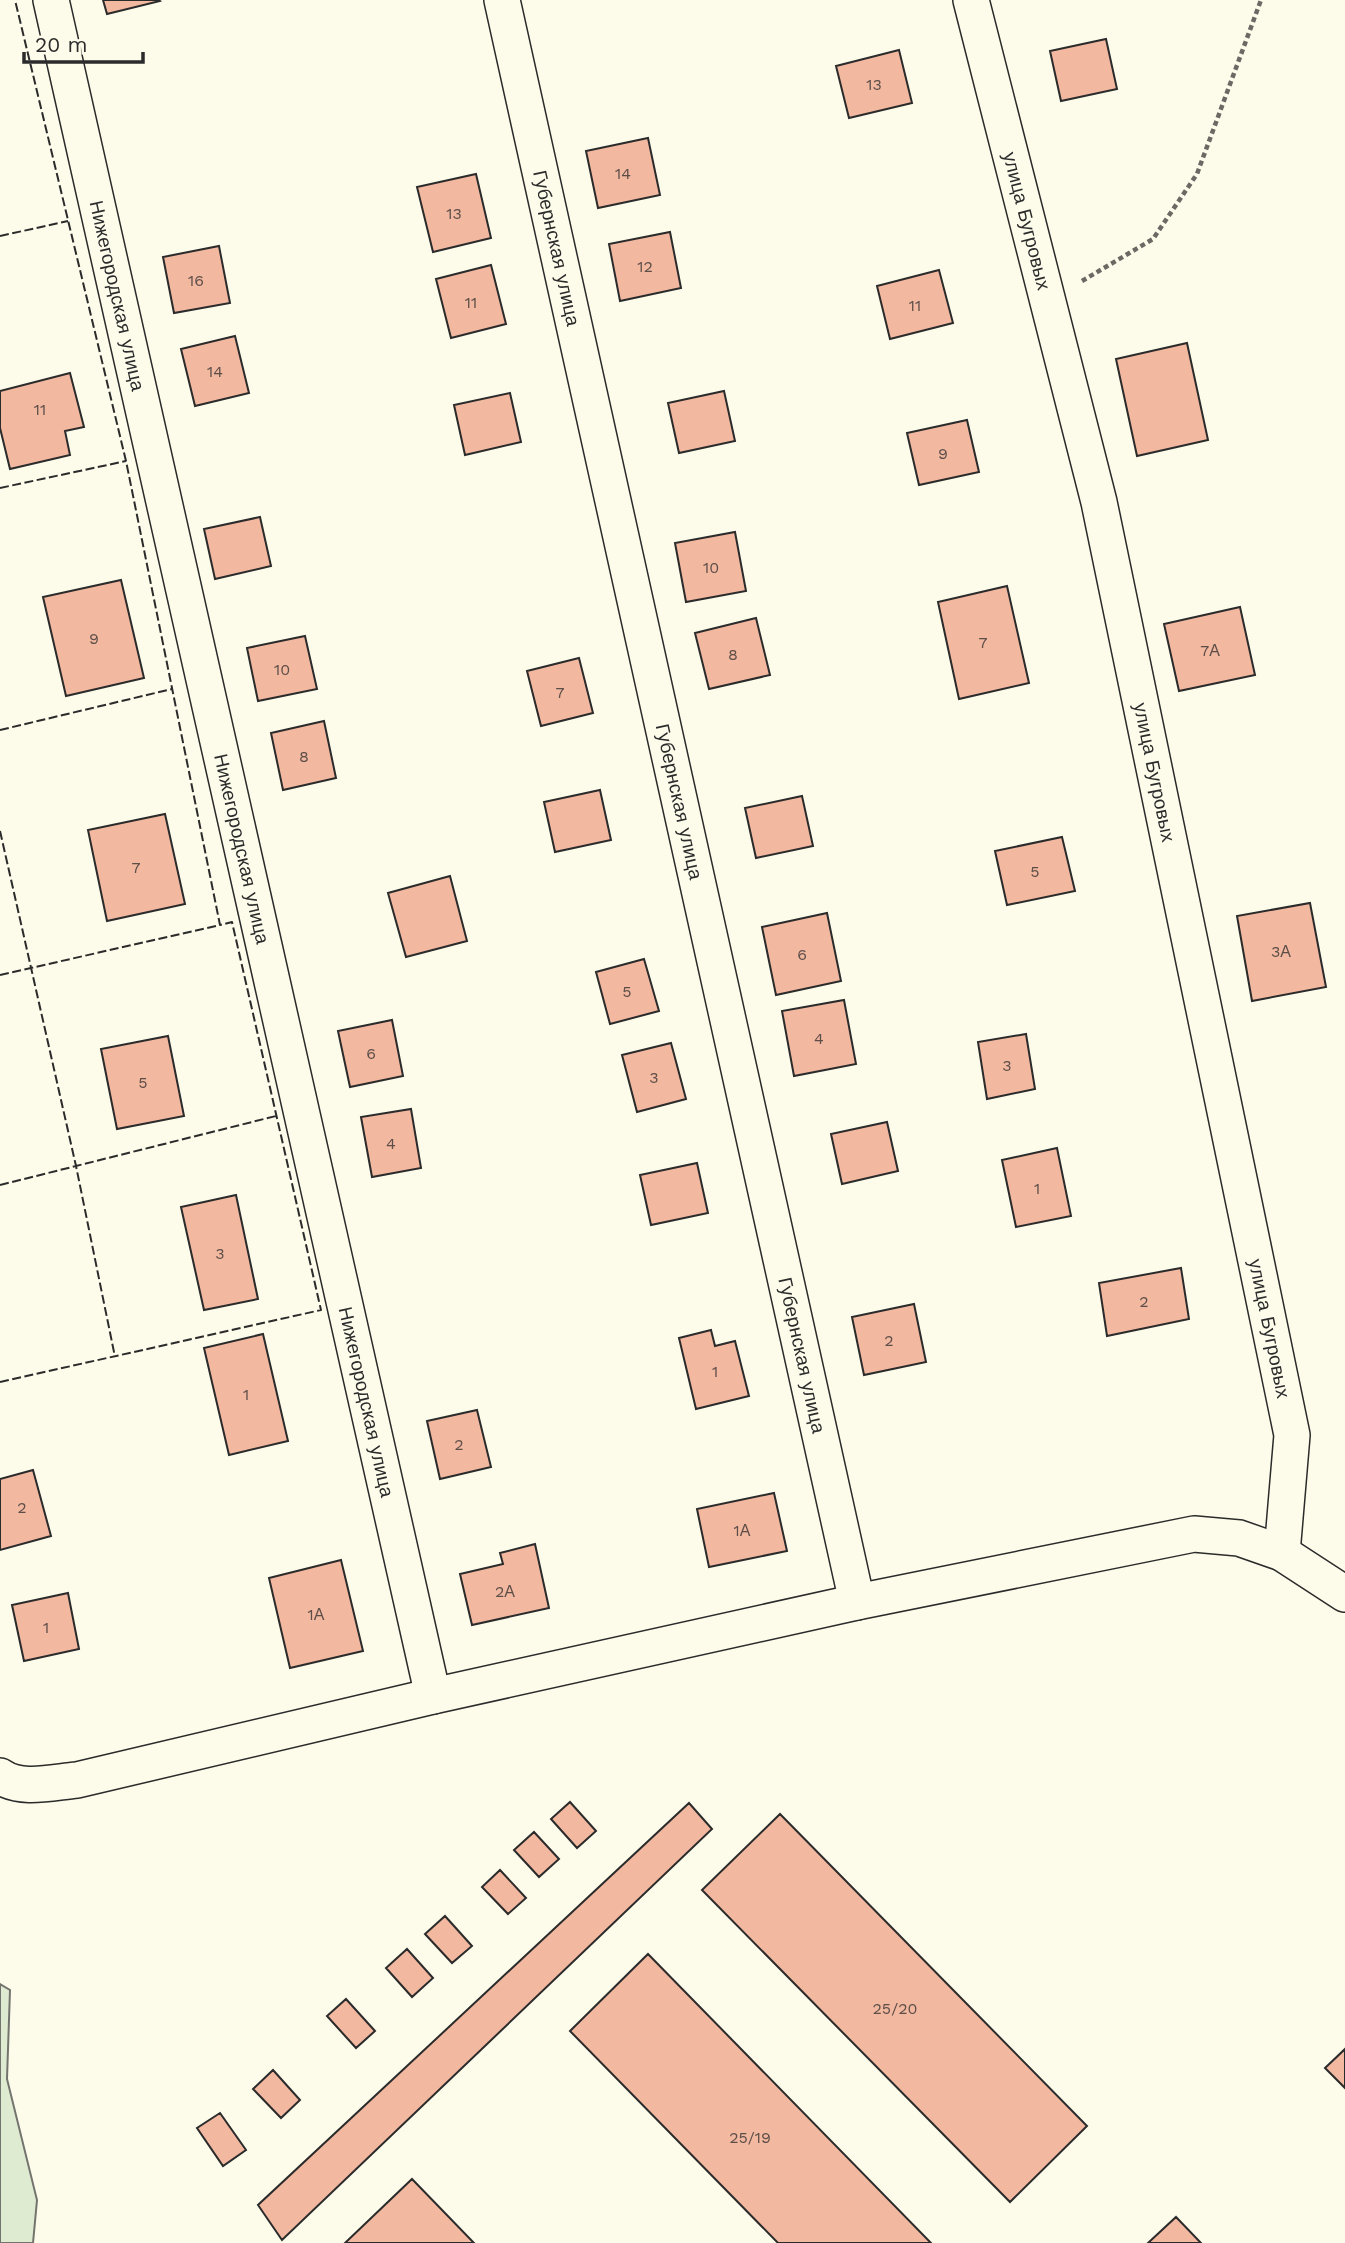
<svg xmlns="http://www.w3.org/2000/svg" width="1345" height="2243" font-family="'Work Sans',sans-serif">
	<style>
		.green { fill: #deebd1; stroke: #74746e; stroke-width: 2 }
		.building { fill: #f2b8a0; stroke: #2b2b2b; stroke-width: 2 }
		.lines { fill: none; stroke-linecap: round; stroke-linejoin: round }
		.street-casing { stroke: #2b2b2b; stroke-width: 38 }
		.path { stroke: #6a6964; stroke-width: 4.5; stroke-dasharray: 5 3.5; stroke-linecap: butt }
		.street { stroke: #fdfbea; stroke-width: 35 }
		.fence { stroke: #2b2b2b; stroke-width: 2; stroke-dasharray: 9 3.5; stroke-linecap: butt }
		.labels { text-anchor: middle; stroke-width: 5; stroke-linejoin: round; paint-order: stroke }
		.number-label { font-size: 16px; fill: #5d4e48 }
		.street-label { font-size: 19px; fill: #2b2b2b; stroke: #fdfbea }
	</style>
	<rect width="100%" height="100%" fill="#fdfbea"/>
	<path class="green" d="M0,1984L10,1990L7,2079L37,2200L33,2243H0Z"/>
	<path class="building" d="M103,0H159L160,1L107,14Z
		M1106,39L1117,89L1061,101L1050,51Z
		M899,50L912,103L849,118L836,66Z
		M648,138L660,195L598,208L586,151Z
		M476,174L491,238L433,252L417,187Z
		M670,232L681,288L620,301L609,244Z
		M219,246L230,303L174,313L163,257Z
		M491,265L506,324L451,338L436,279Z
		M939,270L953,323L890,339L877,286Z
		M235,336L249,393L195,406L181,349Z
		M1187,343L1208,440L1137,456L1116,359Z
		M70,373L84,427L65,431L70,455L10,469L0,428V391Z
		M724,391L735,441L679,453L668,403Z
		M510,393L521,442L465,455L454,405Z
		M967,420L979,472L919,485L907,433Z
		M260,517L271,566L215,579L204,529Z
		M735,532L746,591L686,602L675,543Z
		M121,580L144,678L66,696L43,597Z
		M1007,586L1029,683L959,699L938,602Z
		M1240,607L1255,675L1179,691L1164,624Z
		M756,618L770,675L709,689L695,633Z
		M305,636L317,689L258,701L247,648Z
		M579,658L593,713L541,726L527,671Z
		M324,721L336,778L283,790L271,733Z
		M600,790L611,840L555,852L544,802Z
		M802,796L813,846L756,858L745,808Z
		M165,814L185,904L107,921L88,830Z
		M1062,837L1075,891L1007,905L995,851Z
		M450,876L467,941L406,957L388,893Z
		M1310,903L1326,987L1252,1001L1237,916Z
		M827,913L841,981L776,995L762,927Z
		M644,959L659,1011L610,1024L596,972Z
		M844,1000L856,1064L794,1076L782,1011Z
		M392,1020L403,1076L350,1087L338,1031Z
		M1026,1034L1035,1089L987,1099L978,1042Z
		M168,1036L184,1116L117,1129L101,1049Z
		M671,1043L686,1099L637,1112L622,1055Z
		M411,1109L421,1168L372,1177L361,1117Z
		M887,1122L898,1171L842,1184L831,1134Z
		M1057,1148L1071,1216L1016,1227L1002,1160Z
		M697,1163L708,1213L651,1225L640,1175Z
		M236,1195L258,1299L204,1310L181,1207Z
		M1181,1268L1189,1319L1107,1336L1099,1283Z
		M914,1304L926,1362L864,1375L852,1317Z
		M711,1330L715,1346L735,1341L749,1396L696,1409L679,1338Z
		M263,1334L288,1441L229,1455L204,1348Z
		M477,1410L491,1467L440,1479L427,1421Z
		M33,1470L51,1536L0,1550V1479Z
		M774,1493L787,1551L709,1567L697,1509Z
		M535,1544L549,1608L472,1625L460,1574L503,1564L500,1553Z
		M341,1560L363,1651L290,1668L269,1578Z
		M68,1593L79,1649L24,1661L12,1605Z
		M570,1802L596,1831L577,1848L551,1819Z
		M689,1803L712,1829L282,2240L258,2205Z
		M780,1814L1087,2126L1010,2202L702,1890Z
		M534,1832L559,1859L539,1877L514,1850Z
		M500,1870L526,1898L508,1914L482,1887Z
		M445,1916L472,1946L452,1963L425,1934Z
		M407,1949L433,1978L412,1997L386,1968Z
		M648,1954L931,2243H778L570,2031Z
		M346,1999L375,2031L356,2048L327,2016Z
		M1345,2049V2088L1325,2068Z
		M273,2070L300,2100L281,2118L253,2089Z
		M220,2113L246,2150L223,2166L197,2128Z
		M412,2179L474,2243H345Z
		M1176,2217L1201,2243H1148Z"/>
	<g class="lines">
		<defs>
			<g id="street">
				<path id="s1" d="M51,0L433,1696"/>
				<path id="s2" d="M502,0L857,1602"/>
				<path id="s3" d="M971,0L1099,502L1292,1435L1282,1553"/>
				<path d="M0,1776C21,1791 53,1782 77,1780L433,1696L857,1602L1194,1534L1239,1538L1282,1553L1345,1594"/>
			</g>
		</defs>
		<use href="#street" class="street-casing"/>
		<path class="path" d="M1082,281L1153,239L1197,174L1261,0"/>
		<use href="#street" class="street"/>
		<path class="fence" d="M0,236L68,221
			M0,488L126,461
			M0,730L172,689
			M0,831L76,1166L115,1357
			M0,975L220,925
			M0,1185L276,1116
			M0,1382L321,1310L232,922L220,925L126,461L15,0"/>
	</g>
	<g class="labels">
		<g class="number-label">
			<text x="874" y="90">13</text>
			<text x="623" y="179">14</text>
			<text x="454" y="219">13</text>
			<text x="645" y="272">12</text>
			<text x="196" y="286">16</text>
			<text x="471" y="308">11</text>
			<text x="915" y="311">11</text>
			<text x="215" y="377">14</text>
			<text x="40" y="415">11</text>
			<text x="943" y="459">9</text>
			<text x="711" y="573">10</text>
			<text x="94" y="644">9</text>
			<text x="983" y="648">7</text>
			<text x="1210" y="656">7А</text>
			<text x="733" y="660">8</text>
			<text x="282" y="675">10</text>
			<text x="560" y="698">7</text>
			<text x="304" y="762">8</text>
			<text x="136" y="873">7</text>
			<text x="1035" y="877">5</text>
			<text x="1281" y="957">3А</text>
			<text x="802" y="960">6</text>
			<text x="627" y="997">5</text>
			<text x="819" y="1044">4</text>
			<text x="371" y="1059">6</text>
			<text x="1007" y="1071">3</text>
			<text x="654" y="1083">3</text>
			<text x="143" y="1088">5</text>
			<text x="391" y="1149">4</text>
			<text x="1037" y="1194">1</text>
			<text x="220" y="1259">3</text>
			<text x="1144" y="1307">2</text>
			<text x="889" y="1346">2</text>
			<text x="715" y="1377">1</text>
			<text x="246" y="1400">1</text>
			<text x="459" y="1450">2</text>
			<text x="22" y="1513">2</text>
			<text x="742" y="1536">1А</text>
			<text x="505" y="1597">2А</text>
			<text x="316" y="1620">1А</text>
			<text x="46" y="1633">1</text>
			<text x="895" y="2014">25/20</text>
			<text x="750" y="2143">25/19</text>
		</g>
		<g class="street-label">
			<text dy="7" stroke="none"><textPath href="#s3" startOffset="228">улица Бугровых</textPath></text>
			<text dy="7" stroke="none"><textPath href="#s2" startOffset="254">Губернская улица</textPath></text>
			<text dy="7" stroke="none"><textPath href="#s1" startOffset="303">Нижегородская улица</textPath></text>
			<text dy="7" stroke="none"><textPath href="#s3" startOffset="794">улица Бугровых</textPath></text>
			<text dy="7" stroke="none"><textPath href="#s2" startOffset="821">Губернская улица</textPath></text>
			<text dy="7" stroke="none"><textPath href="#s1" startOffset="870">Нижегородская улица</textPath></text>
			<text dy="7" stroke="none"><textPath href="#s3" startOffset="1362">улица Бугровых</textPath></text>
			<text dy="7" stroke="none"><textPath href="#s2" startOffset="1388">Губернская улица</textPath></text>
			<text dy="7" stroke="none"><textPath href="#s1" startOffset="1437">Нижегородская улица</textPath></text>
		</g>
	</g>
	<path d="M24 52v10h119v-10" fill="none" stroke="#2b2b2b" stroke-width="3.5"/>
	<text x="35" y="52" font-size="21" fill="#2b2b2b" stroke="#fdfbea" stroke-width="5" paint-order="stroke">20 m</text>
</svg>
